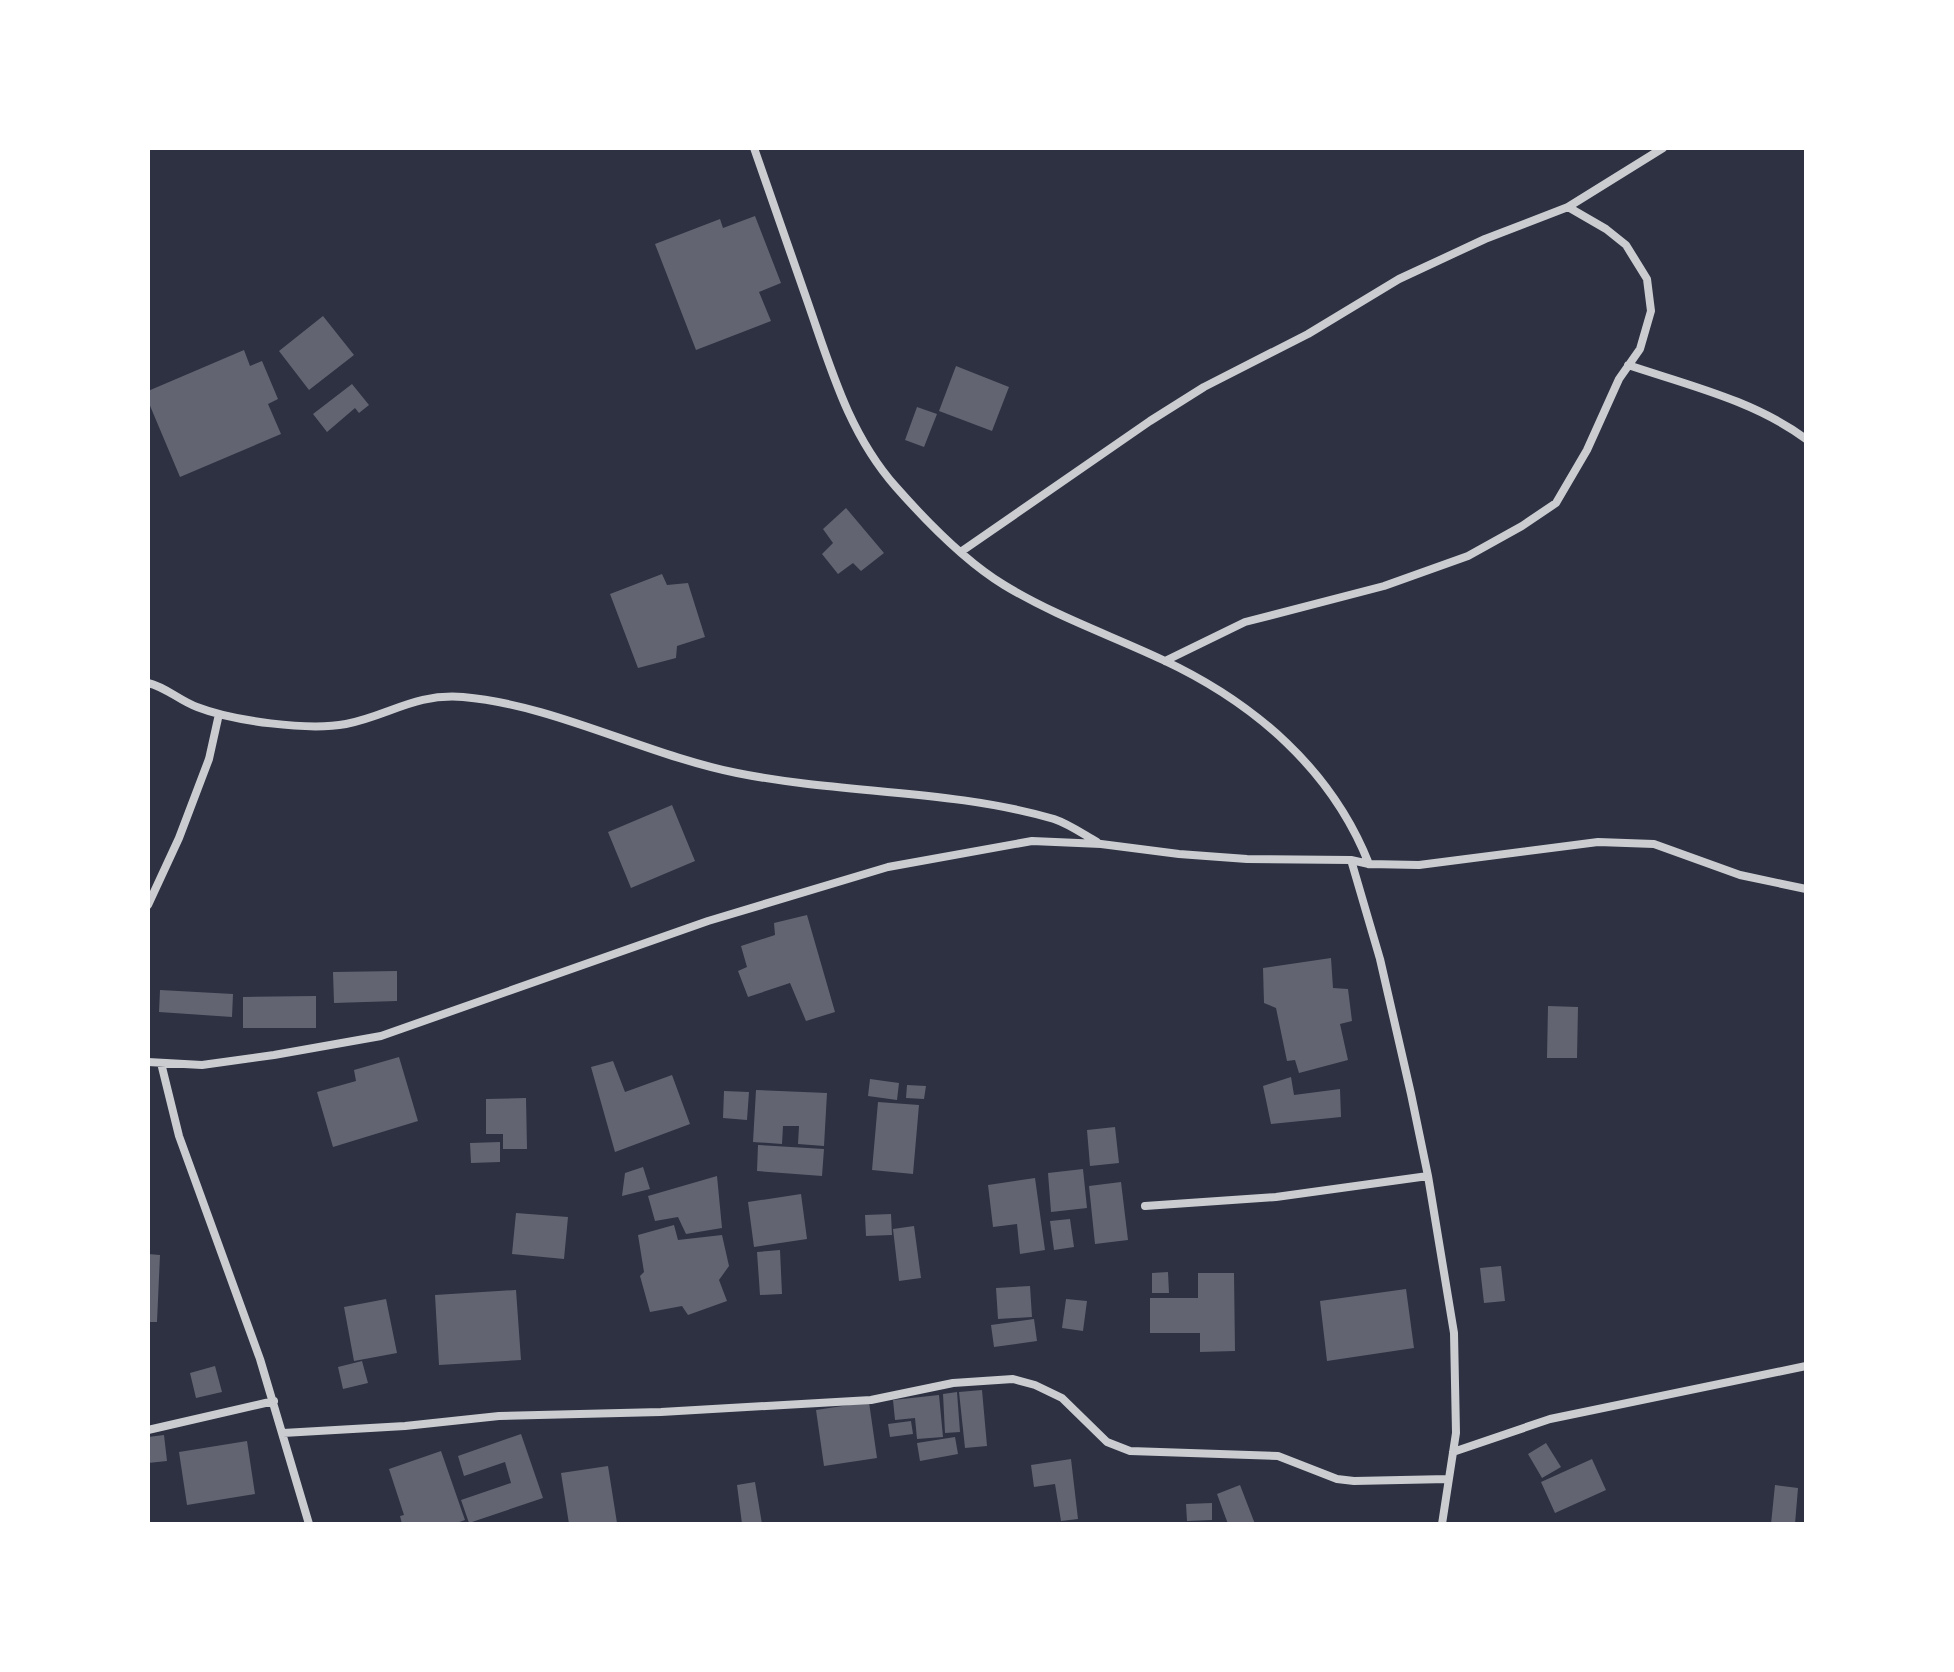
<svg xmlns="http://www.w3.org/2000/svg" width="1954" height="1672" font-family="Jost,sans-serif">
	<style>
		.building { fill: #626471 }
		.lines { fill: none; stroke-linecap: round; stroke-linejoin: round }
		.minor { stroke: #caccd0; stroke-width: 8 }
	</style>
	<rect width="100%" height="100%" fill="#2d3142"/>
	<path class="building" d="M755,216L781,283L759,292L771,321L696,350L655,244L720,219L723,228Z
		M323,316L354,355L309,390L279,351Z
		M244,350L250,366L262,361L278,399L268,404L281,434L180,477L148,401V391Z
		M956,366L1009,387L992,431L939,411Z
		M352,384L369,405L359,413L355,408L327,432L313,414Z
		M917,407L937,414L924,447L905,440Z
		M846,508L884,553L861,571L853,563L838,574L822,554L833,543L823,529Z
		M662,574L667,585L688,583L705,637L677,646L676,658L638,668L610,594Z
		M672,805L695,861L631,888L608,832Z
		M807,915L835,1012L806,1021L790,983L748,997L738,971L747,967L741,946L775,935L774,923Z
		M1331,958L1333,988L1348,989L1352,1021L1340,1024L1348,1060L1299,1073L1295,1060L1287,1061L1276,1008L1264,1003L1263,968Z
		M397,971V1001L334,1003L333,972Z
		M160,990L233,994L232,1017L159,1012Z
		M316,996V1028H243V997Z
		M1548,1006L1578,1007L1577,1058H1547Z
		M399,1057L418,1121L333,1147L317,1092L356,1081L354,1070Z
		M613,1061L625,1092L672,1075L690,1124L615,1152L591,1067Z
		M1291,1077L1294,1095L1340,1089L1341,1117L1271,1124L1263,1086Z
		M870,1079L899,1083L897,1100L868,1096Z
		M907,1085L926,1086L924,1099L906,1098Z
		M756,1090L827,1093L824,1146L798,1144L799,1126H783L782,1144L753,1142Z
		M724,1091L749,1092L747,1120L723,1118Z
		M526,1098L527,1149H503V1134H486V1099Z
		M878,1102L919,1105L913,1174L872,1170Z
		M1115,1127L1119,1163L1090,1166L1087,1130Z
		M500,1142V1162L471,1163L470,1143Z
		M758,1145L824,1149L822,1176L757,1171Z
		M643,1167L650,1189L622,1196L625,1173Z
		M1083,1169L1087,1208L1051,1212L1048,1173Z
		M717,1176L722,1228L686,1234L678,1217L655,1221L648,1196Z
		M1035,1178L1045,1250L1020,1254L1017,1224L993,1227L988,1185Z
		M1121,1182L1128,1240L1095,1244L1089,1186Z
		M801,1194L807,1239L754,1247L748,1202Z
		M516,1213L568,1217L564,1259L512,1254Z
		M891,1214L892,1235L866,1236L865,1215Z
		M1070,1219L1074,1247L1054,1250L1050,1221Z
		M674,1225L678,1240L722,1235L729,1266L719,1280L727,1301L688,1315L682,1306L650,1312L640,1276L644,1272L638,1235Z
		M914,1226L921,1278L899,1281L893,1229Z
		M780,1250L782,1294L760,1295L757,1252Z
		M148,1254L160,1255L157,1322H148Z
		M1501,1266L1505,1301L1484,1303L1480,1268Z
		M1168,1272L1169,1293H1152V1273Z
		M1198,1273H1234L1235,1351L1200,1352V1333H1150V1298H1198Z
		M1030,1286L1032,1317L998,1319L996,1288Z
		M1406,1289L1414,1348L1327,1361L1320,1301Z
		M516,1290L521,1360L439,1365L435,1295Z
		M386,1299L397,1353L354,1361L344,1307Z
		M1066,1299L1087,1301L1083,1331L1062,1328Z
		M1034,1319L1037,1341L994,1347L991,1325Z
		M362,1361L368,1383L343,1389L338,1367Z
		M215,1366L222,1392L196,1398L190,1373Z
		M982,1390L987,1446L965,1448L959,1392Z
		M957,1392L960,1432L945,1433L943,1394Z
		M939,1395L943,1437L917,1439L915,1418L895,1420L893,1400Z
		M869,1402L877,1458L824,1466L816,1410Z
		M911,1421L913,1434L890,1437L888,1424Z
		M521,1434L543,1498L469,1523L461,1500L511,1483L505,1462L464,1476L458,1456Z
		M164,1435L167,1461L148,1463V1437Z
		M955,1437L958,1454L920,1461L917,1443Z
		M247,1441L255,1494L187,1505L179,1452Z
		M1546,1443L1561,1467L1542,1478L1528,1454Z
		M441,1451L465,1520L454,1524H402L400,1516L404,1515L389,1469Z
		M1071,1459L1078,1519L1061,1521L1055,1484L1034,1487L1031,1465Z
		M1592,1459L1606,1490L1555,1513L1541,1482Z
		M608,1466L617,1523L569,1524L561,1473Z
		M755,1482L762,1524H742L737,1485Z
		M1240,1485L1255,1524H1228L1217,1494Z
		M1775,1485L1798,1488L1795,1524H1771Z
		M1212,1503V1520L1187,1521L1186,1504Z"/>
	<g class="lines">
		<path class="minor" d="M754,148C772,200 790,251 808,303C831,369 849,434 896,487C926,521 966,562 1004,585C1055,616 1110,635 1163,660C1255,703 1332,770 1369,864
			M1628,365C1688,385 1755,401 1806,439
			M962,551L1150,421L1204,387L1308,334L1399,279L1485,239L1568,207L1663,148
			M1165,661L1245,622L1384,586L1468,556L1522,526L1556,503L1587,450L1619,379L1640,349L1651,311L1647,279L1626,245L1606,229L1568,207
			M148,683C166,687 180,701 197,707C233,721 308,731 346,724C388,716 415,693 463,697C555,705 646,755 737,773C841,794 951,789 1054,819C1069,824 1083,834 1097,842
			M1351,860L1380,959L1411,1094L1428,1176L1454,1333L1456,1433L1442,1524
			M148,905L179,838L209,759L219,714
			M148,1062L202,1065L274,1055L381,1036L708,921L888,867L1032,841L1101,844L1179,854L1247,859L1351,860L1369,864L1419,865L1598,842L1654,844L1740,875L1806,889
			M161,1063L179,1136L260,1359L309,1524
			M1145,1206L1276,1197L1428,1176
			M148,1430L274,1401
			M283,1433L405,1426L499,1416L661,1412L871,1400L953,1383L1013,1379L1035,1385L1062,1398L1107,1442L1130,1451L1278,1456L1337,1479L1354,1481L1448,1479
			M1453,1452L1550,1419L1806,1366"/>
	</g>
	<rect width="1954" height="1672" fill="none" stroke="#ffffff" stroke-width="300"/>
</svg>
